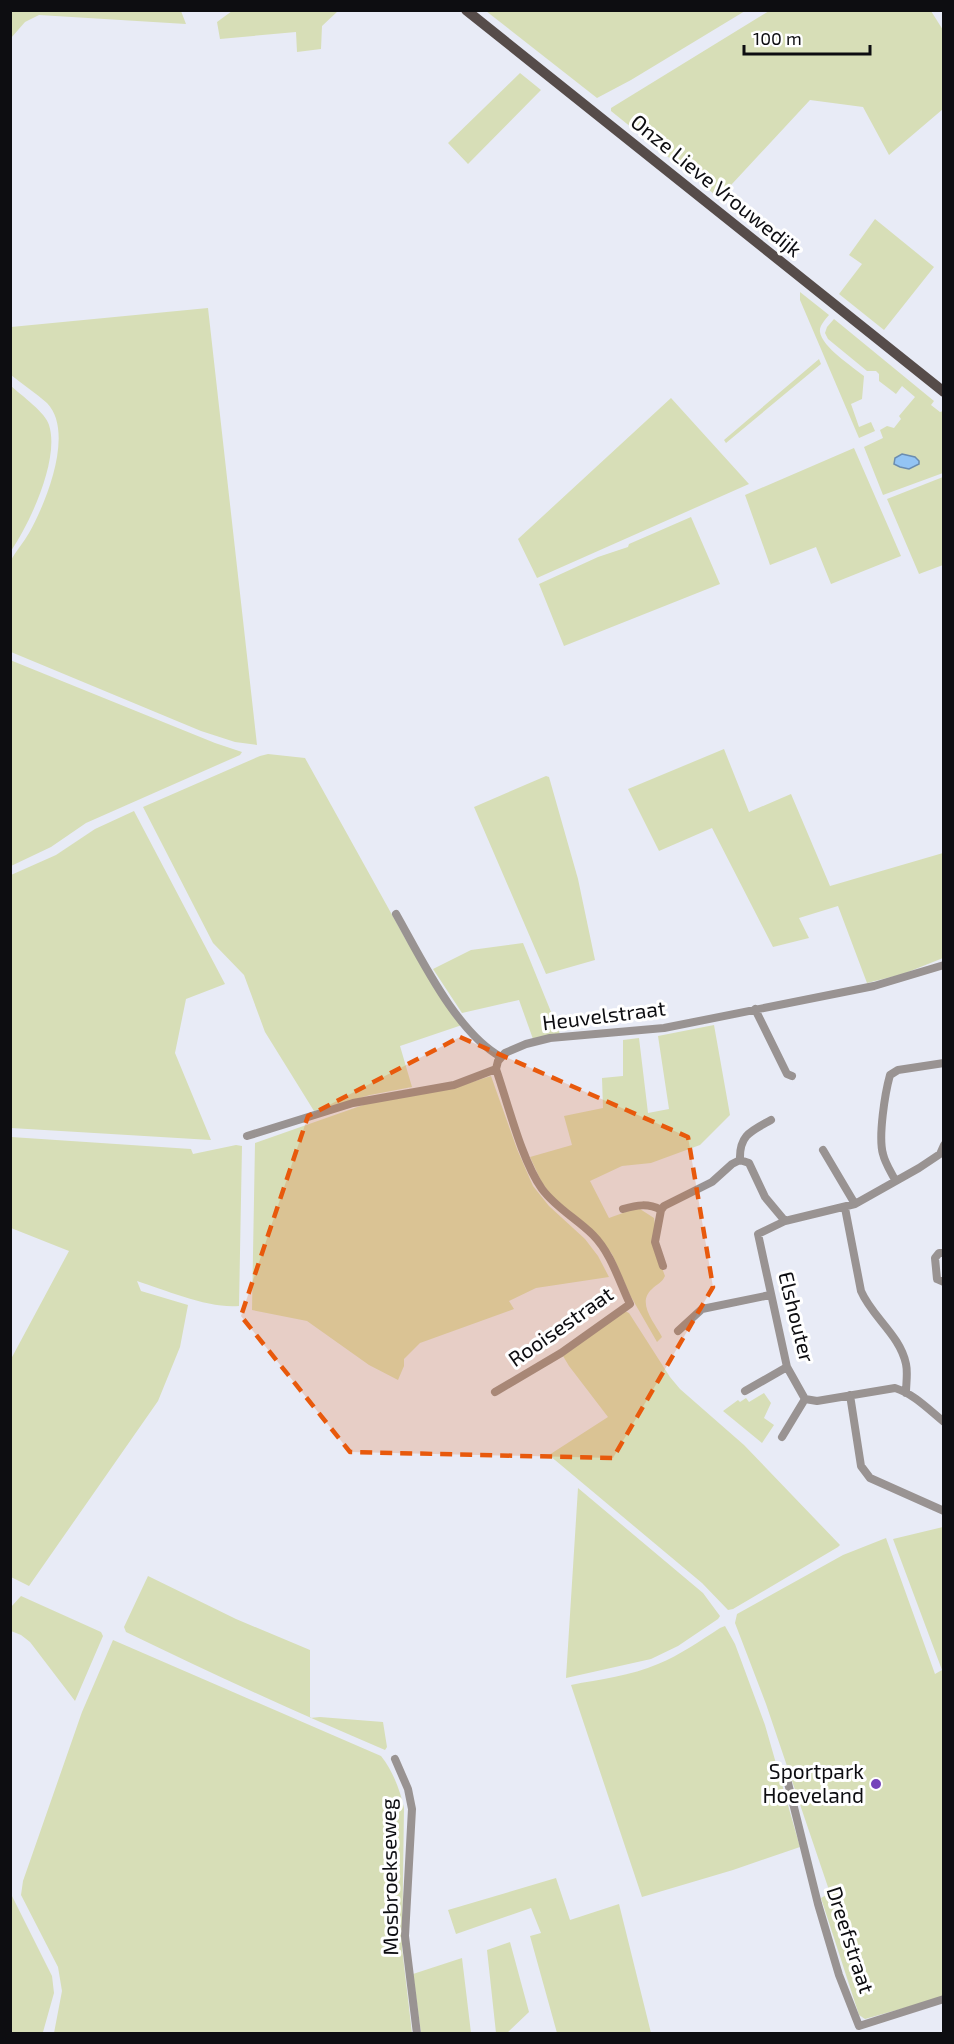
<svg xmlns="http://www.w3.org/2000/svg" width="954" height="2044" font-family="'Exo 2',sans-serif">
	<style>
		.green { fill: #d7deb7 }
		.water { fill: #93c4f4; stroke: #6b8db0; stroke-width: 1.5 }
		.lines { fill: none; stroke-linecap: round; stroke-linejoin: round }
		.minor { stroke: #999392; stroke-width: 8 }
		.major { stroke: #564c4a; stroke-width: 10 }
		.marked { fill: #e8590c; fill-opacity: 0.2; stroke: #e8590c; stroke-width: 4.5; stroke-dasharray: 12 8; stroke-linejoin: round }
		.poi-dot { fill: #7643bb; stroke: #fff; stroke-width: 2 }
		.labels { text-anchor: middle; stroke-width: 6; stroke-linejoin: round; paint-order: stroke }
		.street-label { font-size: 21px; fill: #0d0d11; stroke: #fff }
		.poi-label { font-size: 21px; fill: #0d0d11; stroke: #fff; text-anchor: end }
	</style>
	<rect width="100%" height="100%" fill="#e8ebf6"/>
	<path class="green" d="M11,10L181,11L186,24L39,15L25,22L11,38Z
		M232,11V10L338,11L322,26L321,49L297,52L296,32L220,39L217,22Z
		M486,11H745L631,80L597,98Z
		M769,11H931L943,30V109L889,155L863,107L810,100L719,198L611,111V108Z
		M520,73L541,90L468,164L448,143Z
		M875,219L934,267L884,330L839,294L862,264L849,255Z
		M800,292L829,315C825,320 819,326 820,332C822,347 853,367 864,376L862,399L851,404L859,427L871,422L875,431L859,438L800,300Z
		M208,308L257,745L235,742L201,731L11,652C10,637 7,568 11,560C16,551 24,542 29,533C46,503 75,432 47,403C36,393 22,384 11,375V327Z
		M834,319L934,401L931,405L940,412L943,411V473L883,495L864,447L883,438L880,430L887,426L894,428L901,419L899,416L915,397L902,386L896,394L879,381V374L876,371H867L828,339L825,333L827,327Z
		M819,359L821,364L726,443L724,440Z
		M11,386C21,395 46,413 49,425C60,459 30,523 11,551Z
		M671,398L749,484L537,578L518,539Z
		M854,448L901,556L831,584L816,547L770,565L745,495Z
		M943,477V565L919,574L887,499Z
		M691,517L720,584L564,646L539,584L598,557L628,547L629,544Z
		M10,660L215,743L242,752L240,755L86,823L51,847L11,866Z
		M724,749L749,812L791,794L830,886L943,853V958L903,974L867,983L838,906L799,918L809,938L773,947L712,828L659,851L628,789Z
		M268,754L305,758L406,940L462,1025L400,1046L412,1087L370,1095L314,1111L265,1032L244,975L213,943L143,807L260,756Z
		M546,776L549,777L578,879L595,960L546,974L474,807Z
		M134,811L225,984L186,999L175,1053L211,1140L11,1128V875L56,855L95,829Z
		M523,943L560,1034L533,1039L519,1000L462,1013L433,969L471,950Z
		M714,1025L730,1115L700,1145L651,1163L622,1166L590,1181L609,1218L631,1210L640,1209L654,1218L655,1225L652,1242L665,1276C662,1283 657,1284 652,1289C636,1303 655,1323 662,1337L657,1342L630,1295L612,1254L602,1241L554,1199L542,1183L530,1157L572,1145L564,1116L603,1108L602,1078L623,1076V1040L639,1038L648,1113L669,1109L658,1036Z
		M491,1076L517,1149L533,1186L549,1206L585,1239L598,1256L609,1277L536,1288L509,1301L514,1309L420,1343L404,1359V1366L398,1380L369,1365L307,1321L252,1310L255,1143L366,1104L450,1089Z
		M11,1137L191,1149L193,1154L236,1145L242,1146L239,1306C210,1309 165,1290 137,1281L141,1291L188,1305L180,1347L158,1401L29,1586L11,1577V1359L69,1251L11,1228Z
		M625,1311L629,1313L670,1377L680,1389L744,1445L840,1545L838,1547L733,1609L728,1610L702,1583L549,1455L608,1417L569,1366L563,1356Z
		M764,1393L771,1403L764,1418L774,1425L762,1443L723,1411L738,1400L740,1402L746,1398L749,1402Z
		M578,1488L703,1593L720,1616L718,1619L678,1646L651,1659L566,1678Z
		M943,1527V1997L865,2019L859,2015L821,1898L830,1893L766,1704L735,1623L737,1614L843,1555L886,1538L935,1674L942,1670L893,1539Z
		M148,1576L236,1619L310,1650V1718L320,1717L383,1722L387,1747L385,1750C297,1713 211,1673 126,1632L124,1627Z
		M21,1596L101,1632L103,1636L75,1701L30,1642L21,1635L11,1631V1607Z
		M725,1626L735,1644L765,1725L800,1847L733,1870L642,1897L571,1685C600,1679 631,1676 658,1664C680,1655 700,1641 720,1628Z
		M113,1640L381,1756C393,1771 400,1790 404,1808L402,1948L412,2033H54L62,1991L58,1967L21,1895L23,1881L82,1712Z
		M556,1878L570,1920L619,1904L651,2033H557L530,1936L541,1933L531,1908L456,1934L448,1910Z
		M11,1894L52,1976L54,1993L43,2032L35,2033H11Z
		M510,1942L529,2012L507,2033H496L487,1950Z
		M462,1958L471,2033H421L413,1974Z"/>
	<path class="water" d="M902,454L915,457L919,461V464L909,469L900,467L894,464L895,458Z"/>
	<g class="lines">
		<path class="minor" d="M396,914C421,958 456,1032 501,1057
			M755,1009L787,1074L792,1076
			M496,1069L498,1061L505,1053L526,1044L550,1038L664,1028L874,986L944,965
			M247,1136L353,1103L454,1085L496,1069
			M944,1145L940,1154L919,1168L855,1204L785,1221L758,1234L787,1367L805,1399L817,1401L895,1388C914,1394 928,1409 944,1422
			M823,1150L855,1204
			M740,1160C739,1135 751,1131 771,1120
			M895,1180C891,1172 885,1163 883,1154C878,1137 885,1093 890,1075L898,1070L944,1063
			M845,1208L861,1291C872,1317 900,1335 906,1364C908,1373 906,1383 906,1393
			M623,1209C637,1205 648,1203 661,1210
			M944,1253H939L935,1258L937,1279L944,1282
			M663,1266L655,1242L661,1210L664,1206L712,1182L732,1164L740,1160L749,1163L765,1197L785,1221
			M678,1331L702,1309L770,1295
			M745,1391L787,1367
			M495,1392L561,1353L630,1304C619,1281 611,1253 593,1235C577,1219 556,1208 542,1189C522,1161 508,1104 496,1069
			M850,1395L861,1466L870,1478L944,1511
			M782,1437L805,1399
			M395,1759L408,1789L412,1809L405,1936L417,2034
			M787,1779L818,1904L839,1975L859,2026L944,1999"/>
		<path class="major" d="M466,10L944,392"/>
	</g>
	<path class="marked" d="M460,1037L688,1137L713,1287L613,1458L350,1452L241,1316L308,1116Z"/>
	<circle class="poi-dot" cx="876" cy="1784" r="6"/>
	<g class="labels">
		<g class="street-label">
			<text transform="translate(716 186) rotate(39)" y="7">Onze Lieve Vrouwedijk</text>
			<text transform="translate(604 1016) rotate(-7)" y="7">Heuvelstraat</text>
			<text transform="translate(796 1317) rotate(76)" y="7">Elshouter</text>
			<text transform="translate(561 1327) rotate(-35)" y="7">Rooisestraat</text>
			<text transform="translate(390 1877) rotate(-91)" y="7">Mosbroekseweg</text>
			<text transform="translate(850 1940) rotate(72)" y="7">Dreefstraat</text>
		</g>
		<g class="poi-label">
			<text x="864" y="1779">Sportpark<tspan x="864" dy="24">Hoeveland</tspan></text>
		</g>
	</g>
	<rect width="954" height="2044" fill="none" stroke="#0d0d11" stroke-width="24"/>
	<path d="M744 45v9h126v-9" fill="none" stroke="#0d0d11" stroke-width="3"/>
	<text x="753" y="45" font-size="18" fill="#0d0d11" stroke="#ffffff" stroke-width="4.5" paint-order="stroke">100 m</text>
</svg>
